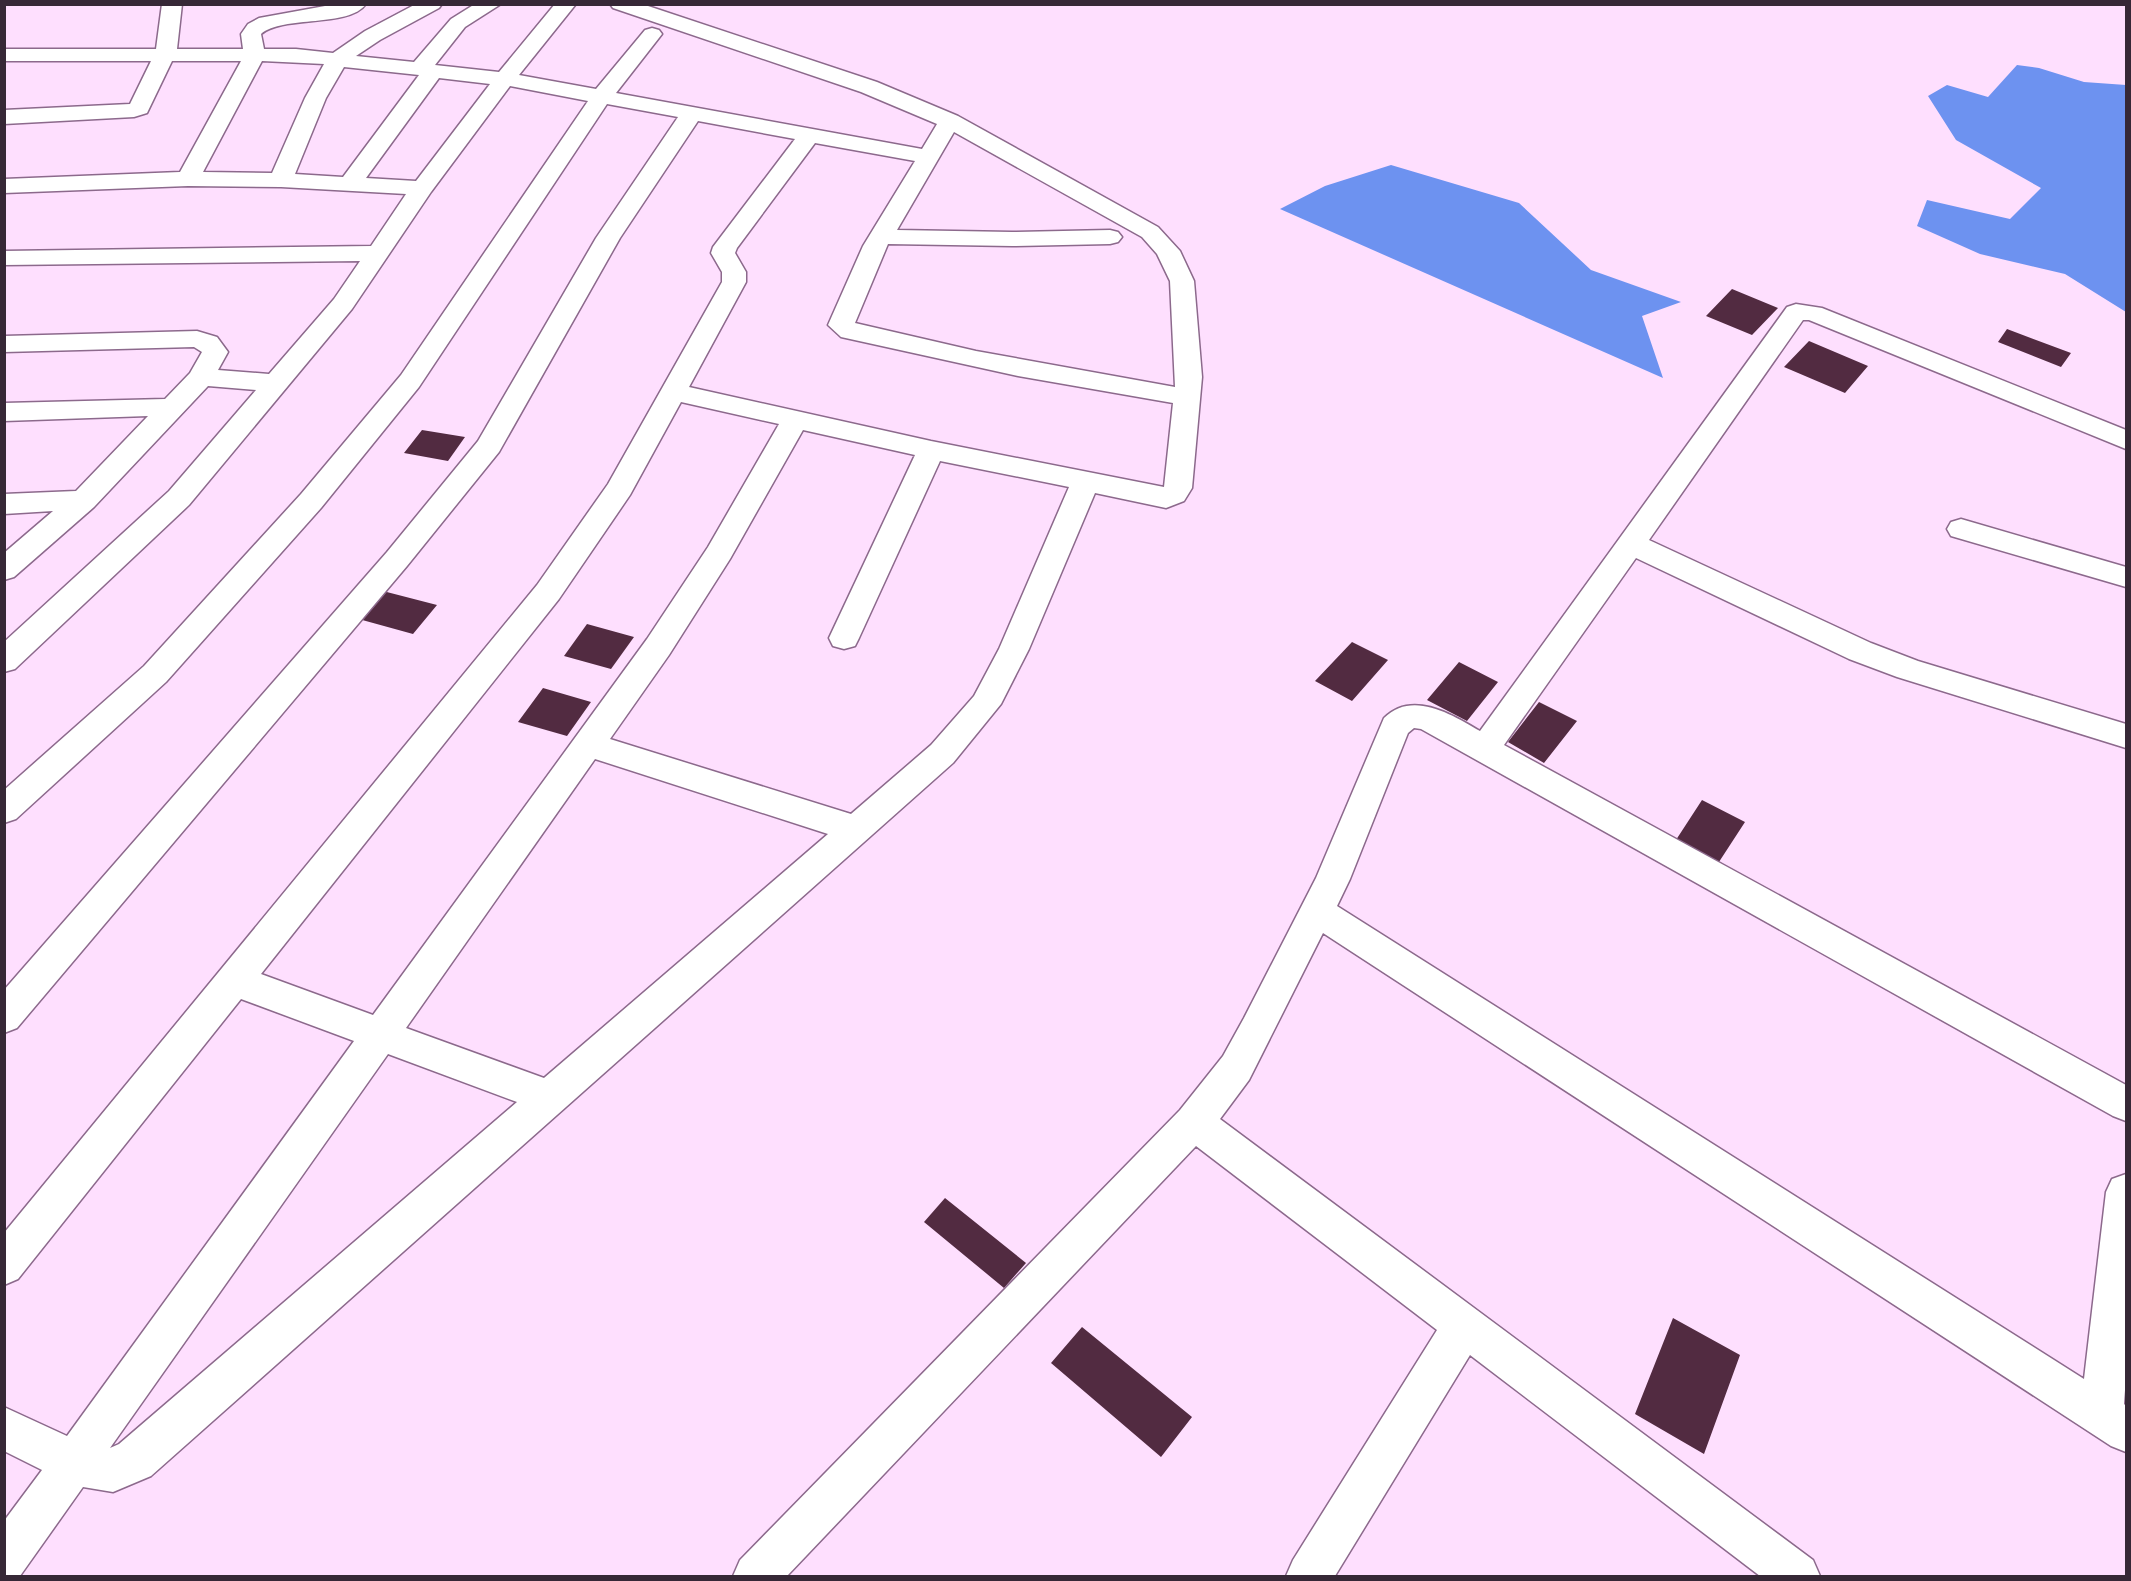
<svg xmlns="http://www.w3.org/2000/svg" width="2131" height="1581" font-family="'Golos Text',sans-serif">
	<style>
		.water { fill: #6d92f0 }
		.building { fill: #522b41 }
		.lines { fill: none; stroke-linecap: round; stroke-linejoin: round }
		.street-casing { stroke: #8c698c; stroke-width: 3 }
		.street { fill: #fff; fill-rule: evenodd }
	</style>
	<rect width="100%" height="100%" fill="#fedffe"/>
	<path class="water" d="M2017,65L2039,68L2084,82L2126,85V312L2065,274L1980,254L1917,226L1927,200L2010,219L2041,188L1956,140L1928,96L1947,85L1988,97Z
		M1391,165L1519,203L1591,270L1681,302L1642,316L1663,378L1280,209L1325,186Z"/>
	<path class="building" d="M1732,289L1778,308L1752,335L1706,316Z
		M2007,329L2071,353L2061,367L1998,342Z
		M1809,341L1868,366L1845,393L1784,367Z
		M422,430L465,437L448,461L404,453Z
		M379,590L437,605L413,634L355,618Z
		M587,624L634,637L611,669L564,656Z
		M1352,642L1388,660L1352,701L1315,681Z
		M1459,662L1498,682L1467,721L1427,700Z
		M543,688L591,702L567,736L518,722Z
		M1539,702L1577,721L1544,763L1508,742Z
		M1702,800L1745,822L1717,865L1674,843Z
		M945,1198L1026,1263L1004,1288L924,1222Z
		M1673,1318L1740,1355L1704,1454L1635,1414Z
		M1082,1327L1192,1417L1161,1457L1051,1363Z"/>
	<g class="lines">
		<defs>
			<path id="street" d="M162,4H182L177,49H243L241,34L248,24L259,18L336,4H366C349,28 283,15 261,34L264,49H296L333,53L365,31L416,4H442L439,8L380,40L356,56L414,62L451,19L475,4H501L465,27L435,65L499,72L555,4H576L519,75L596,89L645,30L652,28L659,30L662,34L616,93L922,149L937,124L861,92L613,8L610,4H642L877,82L958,116L1158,227L1180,251L1194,281L1202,377L1192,488L1184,501L1166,508L1095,493L1029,649L1001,704L953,763L151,1476L113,1492L83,1487L20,1576H4V1521L42,1470L4,1451V1407L67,1436L354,1041L241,999L18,1279L4,1285V1233L537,585L608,484L722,282V272L711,253L713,247L795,139L698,121L620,238L499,452L407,566L17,1028L4,1033V990L387,552L478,441L596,238L678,117L607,104L419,387L321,508L166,682L16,819L4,823V790L144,666L301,494L401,375L588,101L510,86L431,192L352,309L189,505L15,669L4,672V642L169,491L256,390L208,386L94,507L14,577L4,580V553L53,511L4,514V494L76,491L148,416L4,421V403L165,399L190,373L202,352L194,347L4,352V336L197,331L217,337L228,352L218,370L269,374L334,299L360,261L4,265V251L371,246L406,194L281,187L188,186L4,193V179L180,172L241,61H172L147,113L134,117L4,124V110L130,104L151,61H4V49H156ZM262,61L324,64L305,98L272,173L203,172ZM344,67L419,75L343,177L295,174L326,98ZM439,78L490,84L416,181L366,178ZM954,132L1142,237L1157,254L1170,281L1175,387L976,351L855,323L888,244L1012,246L1110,244L1118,242L1122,237L1118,232L1110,230L1012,232L897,230ZM815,143L915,161L863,246L828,325L841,337L1018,376L1173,403L1164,487L931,441L689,387L746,282V272L735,253L737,248ZM681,402L779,424L708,547L647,639L373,1015L261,974L559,599L630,495ZM803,430L915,455L829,638L833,646L844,649L855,646L859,638L940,461L1069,487L999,649L974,696L931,745L851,814L610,739L669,655L730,559ZM595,759L828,834L544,1078L406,1028ZM388,1054L517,1102L119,1444L110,1448Z
				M1796,304L1822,308L2126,430V449L1809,320H1803L1649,540L1871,643L1918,661L2126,724V748L1897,677L1849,659L1636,558L1504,745L2126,1085V1121L2113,1116L1421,729L1414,728L1408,733L1350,879L1337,906L2084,1379L2106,1192L2112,1179L2126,1174V1376L2124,1404L2126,1406V1452L2111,1446L1323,933L1249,1080L1220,1119L1813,1560L1820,1576H1760L1470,1355L1335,1576H1286L1293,1560L1437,1330L1196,1146L787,1576H733L740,1560L1180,1110L1223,1056L1244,1018L1316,878L1384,718C1412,690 1451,714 1480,731L1787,307Z
				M1961,519L2126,567V587L1951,536L1947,529L1951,522Z"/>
		</defs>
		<use href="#street" class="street-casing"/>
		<use href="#street" class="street"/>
	</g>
	<rect width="2131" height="1581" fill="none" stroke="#362836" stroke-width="12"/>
</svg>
